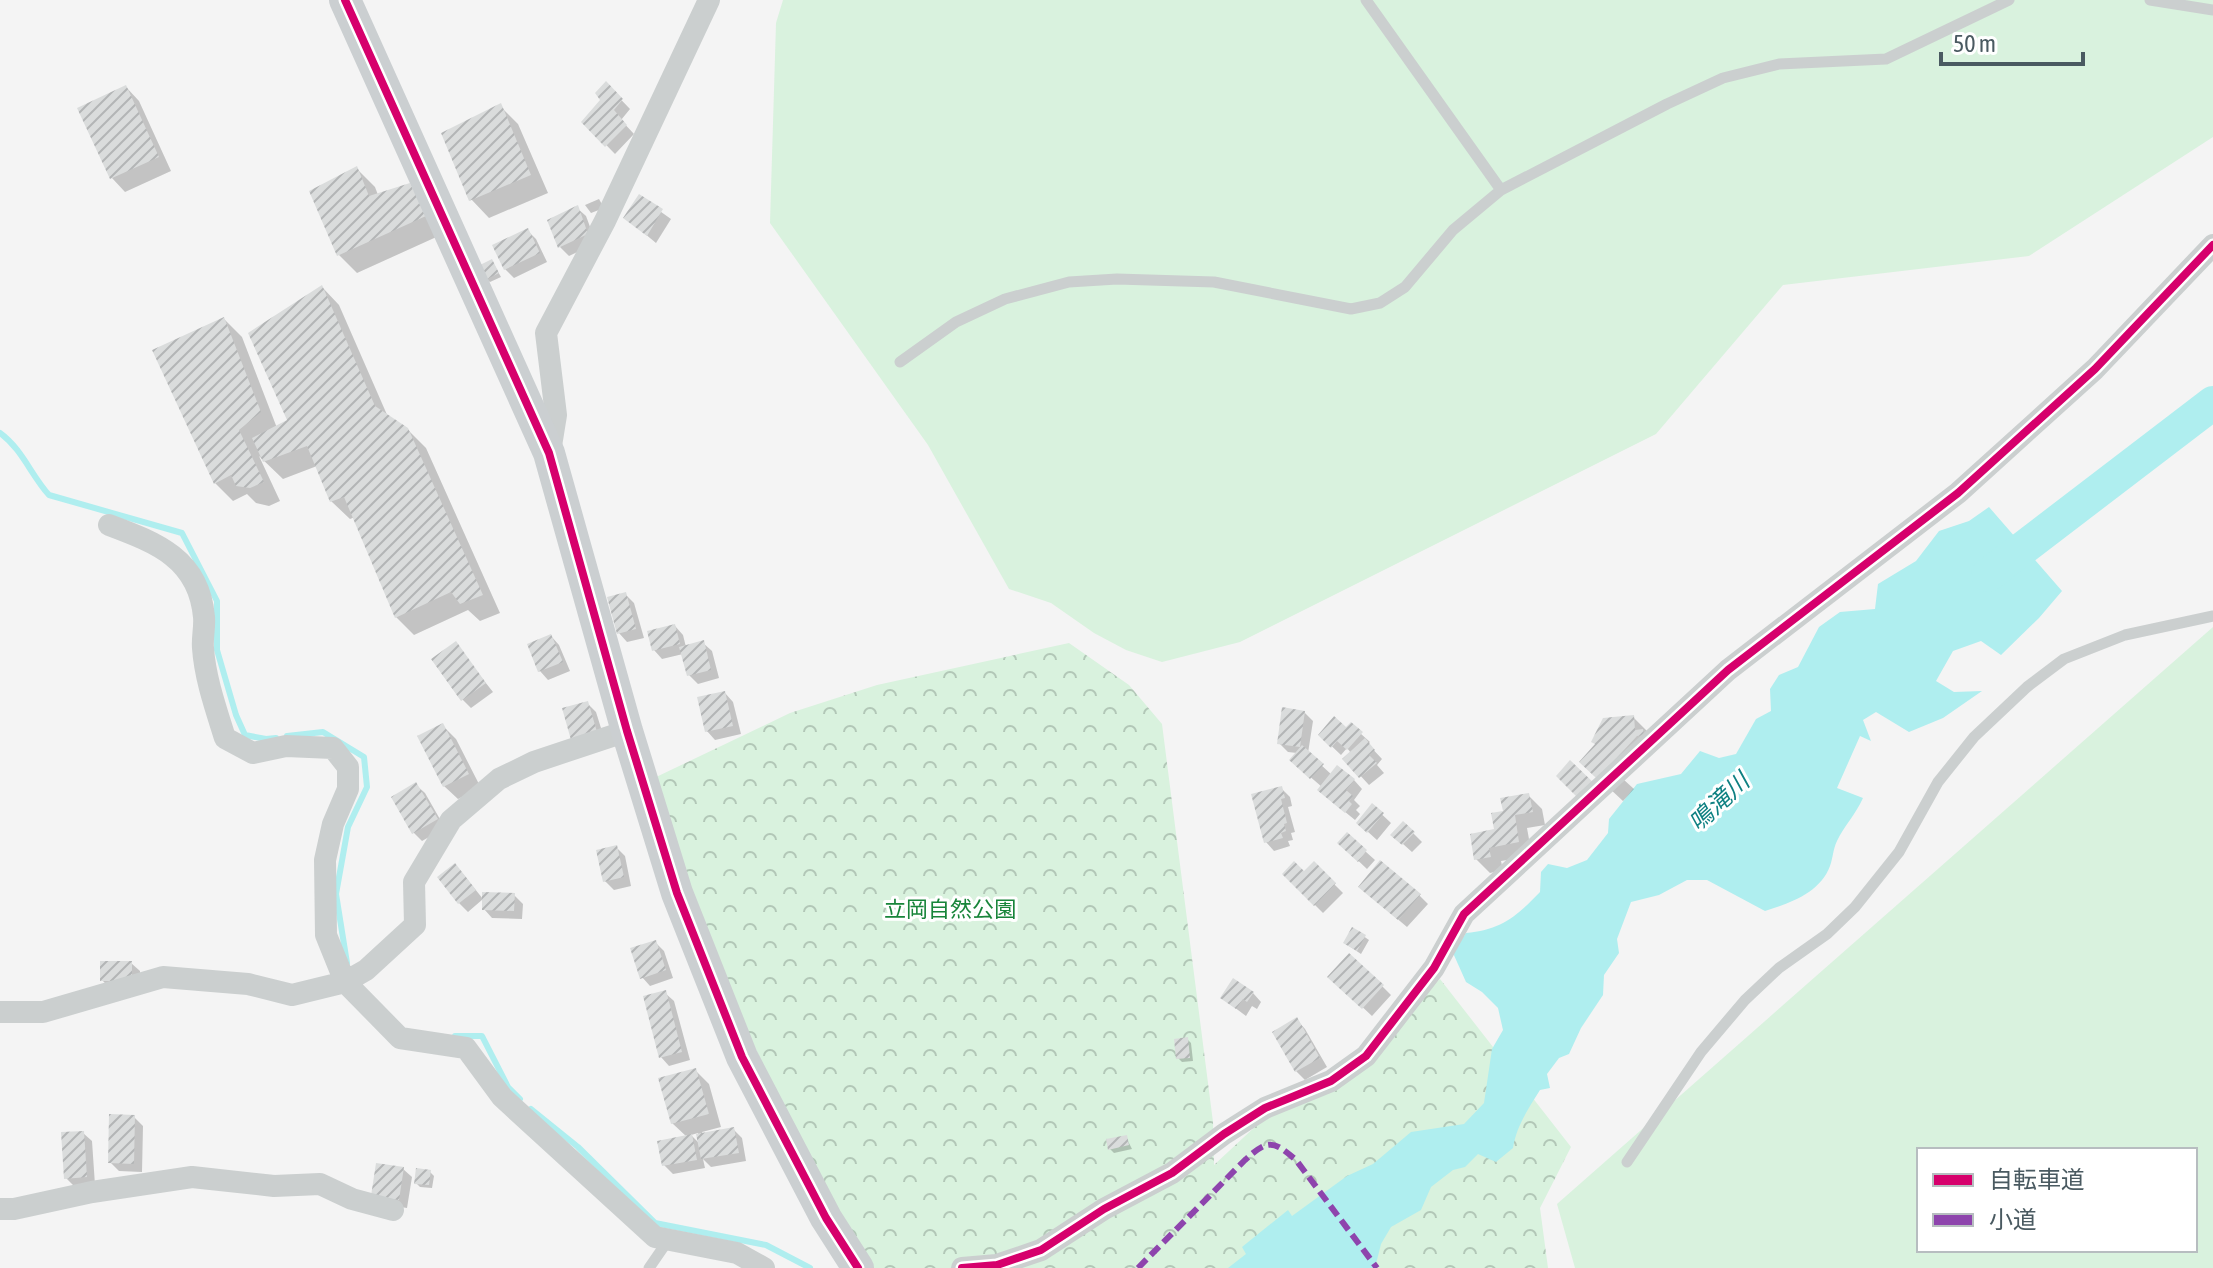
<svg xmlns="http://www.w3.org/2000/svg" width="2213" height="1268" font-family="'Asap Condensed','Noto Sans JP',sans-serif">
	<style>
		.grass { fill: #d9f2de; fill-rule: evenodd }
		.forest { fill: url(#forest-crowns) }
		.water { fill: #afeeef }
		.shadow { fill: #0003; fill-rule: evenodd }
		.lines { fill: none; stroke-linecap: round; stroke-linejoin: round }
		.stream { stroke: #afeeef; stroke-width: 6 }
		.river { stroke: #afeeef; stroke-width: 34 }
		.building { fill: url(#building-hatch) }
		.lane { stroke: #cbcfcf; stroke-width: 11 }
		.street { stroke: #cbcfcf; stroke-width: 22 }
		.secondary { stroke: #cbcfd1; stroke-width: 32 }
		.quiet { stroke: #8e44ad; stroke-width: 6; stroke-dasharray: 12 6; stroke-linecap: butt }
		.cycleway-casing { stroke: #fff; stroke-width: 13 }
		.cycleway { stroke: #d6006c; stroke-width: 8 }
		.labels { text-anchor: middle; stroke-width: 6; stroke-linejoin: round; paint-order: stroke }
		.park-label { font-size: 22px; fill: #18853a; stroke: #fff }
		.water-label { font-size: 24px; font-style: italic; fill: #0e8082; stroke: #fff }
	</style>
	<defs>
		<pattern id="forest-crowns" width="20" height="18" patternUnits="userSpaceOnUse" patternTransform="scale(2)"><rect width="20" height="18" fill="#d9f2de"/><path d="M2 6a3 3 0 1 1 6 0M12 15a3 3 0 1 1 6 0" fill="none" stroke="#b2c7b7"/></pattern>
		<pattern id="building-hatch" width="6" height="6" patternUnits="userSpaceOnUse" patternTransform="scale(2)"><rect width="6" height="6" fill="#dadcdc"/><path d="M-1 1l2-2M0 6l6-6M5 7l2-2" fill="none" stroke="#b3b5b6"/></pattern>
	</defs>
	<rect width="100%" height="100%" fill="#f4f4f4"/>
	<path class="grass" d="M783,0H2213V137L2029,256L1783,285L1656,434L1240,642L1162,662L1126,650L1094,633L1051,603L1009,589L928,445L770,223L776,23Z
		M2213,627V1268H1575L1557,1204ZM1919,1150H2195V1250H1919Z"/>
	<path class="forest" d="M1069,643L1129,685L1162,724L1213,1122L1214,1165L1258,1124L1296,1103L1440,979L1571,1147L1540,1208L1548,1268H870L805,1153L726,986L652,779L790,713L877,685Z"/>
	<path class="water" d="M1989,507L2062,591L2039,618L2001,655L1981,641L1953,651L1936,681L1954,692L1982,691L1943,718L1909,732L1876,712L1863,720L1871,741L1860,736L1837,788L1863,798C1856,814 1844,826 1837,841C1833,849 1833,858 1830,866C1820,893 1790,903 1765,911L1707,880H1687L1659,895L1631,902L1617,939L1619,953L1604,975L1603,995L1581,1028L1569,1054L1559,1058L1547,1074L1550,1088L1540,1090C1528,1109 1516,1127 1513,1148L1496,1162L1478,1154L1465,1167L1453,1170L1431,1187L1421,1210L1391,1227L1381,1244L1375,1268H1228L1246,1254L1242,1247L1288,1210L1292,1216L1347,1176L1373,1164L1411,1132L1464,1124L1484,1103L1492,1049L1503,1030L1498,1008L1482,992L1466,982L1453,953L1466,933C1501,930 1517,916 1540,892L1541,872L1548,864L1567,868L1587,860L1608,833L1609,819L1637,784L1681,774L1700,751L1719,758L1736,754L1756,719L1771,711L1770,689L1779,675L1798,667L1819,627L1840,612L1875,609L1878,584L1916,561L1939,531L1969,521Z"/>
	<path class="shadow" d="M606,84L630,109L621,120L634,134L615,154L584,122L602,100Z
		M126,87L139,101L171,171L125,192L112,178L80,109Z
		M500,106L518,124L548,193L489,218L471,199Z
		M357,169L375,187L378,195L409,185L443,234L357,273L339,255Z
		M640,197L671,219L656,243L626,218Z
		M599,199L604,208L591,213L585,205Z
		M577,208L586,216L596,243L569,256L560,247Z
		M527,230L536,239L547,262L514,278L505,269Z
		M492,261L501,277L490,282L486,279Z
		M322,287L339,305L388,417L407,429L426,448L500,613L480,621L468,610L414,635L396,617L355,517L350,519L331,501L317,466L283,479L259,456L280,501L269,506L256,503L247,494L233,501L215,483L224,319L242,337L277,428L289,421Z
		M625,594L634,603L644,638L627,642L619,633Z
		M675,626L683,635L686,647L703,643L712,651L719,678L698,684L689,675L683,654L662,659L654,650Z
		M551,636L559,645L570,671L548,680L540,671Z
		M455,644L493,692L471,708L462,699Z
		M725,693L733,702L741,734L715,740L707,731Z
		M587,703L596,712L605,741L564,710Z
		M1304,712L1313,721L1308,753L1332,775L1354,780L1362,789L1354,800L1360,806L1356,810L1360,814L1355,820L1328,798L1322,787L1300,768L1297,753L1288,752L1279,743Z
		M1633,717L1647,731L1623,779L1634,789L1623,801L1595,775Z
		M1351,725L1370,742L1368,744L1382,759L1377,765L1384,773L1369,785L1345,759L1351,753L1347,748L1341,755L1320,735L1347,730Z
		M443,726L456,739L481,788L458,799L444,786Z
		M416,785L425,793L445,828L422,841L414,833Z
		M1281,788L1290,797L1292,806L1288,807L1295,832L1291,833L1293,840L1288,841L1290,846L1274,851L1266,842Z
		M1528,795L1542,809L1545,825L1527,828L1532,856L1501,861L1503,870L1490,873L1476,859L1496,831L1505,812Z
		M1373,806L1391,823L1377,840L1367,831Z
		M1403,823L1422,842L1412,852L1393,835Z
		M1347,835L1375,860L1367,869L1348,851Z
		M616,847L625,856L631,886L614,890L605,881Z
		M1314,864L1343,893L1323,913L1284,874H1304Z
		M463,874L483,899L468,912L459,903Z
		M514,895L523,904L522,919L492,918L484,909Z
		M1369,895H1419L1428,904L1407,927Z
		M1353,929L1369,940L1361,954L1349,946Z
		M655,942L664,951L673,978L650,986L642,977Z
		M131,963L140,971V989H111L102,980Z
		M1339,985L1382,986L1391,995L1372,1016Z
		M665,993L674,1001L690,1060L669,1066L661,1057Z
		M1253,993L1261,1002L1257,1009L1252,1006L1246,1016L1222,998Z
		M1297,1020L1305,1029L1327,1067L1305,1080L1296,1071Z
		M1187,1039L1191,1043L1193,1061L1182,1062L1178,1058Z
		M695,1070L709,1084L721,1127L702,1132L703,1135L733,1129L742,1138L746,1161L711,1167L703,1159L705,1168L673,1174L664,1165L687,1137L672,1123ZM698,1133L700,1144L691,1135Z
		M134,1117L143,1126L142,1172L119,1171L110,1162Z
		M83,1133L92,1141L95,1185L75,1187L66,1178Z
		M1126,1137L1132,1149L1114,1153L1110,1149Z
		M403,1169L412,1177L407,1208L382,1204Z
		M430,1172L434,1176L432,1188L420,1187L416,1183Z"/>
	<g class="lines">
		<path class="stream" d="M0,433C22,449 31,475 49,495L182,533L217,601V650L236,715L245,735L266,739L276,738
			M287,736L323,732L364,757L367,787L348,827L336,894L347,963
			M455,1036H482L508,1087L520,1099
			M531,1109L578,1147L655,1223L766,1245L810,1268"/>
		<path class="river" d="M1988,575L2213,403"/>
	</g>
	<path class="building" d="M606,81L623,99L614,110L627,125L605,147L581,122L600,100L595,93Z
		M126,85L159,157L110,179L77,108Z
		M501,103L531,175L469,201L441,133Z
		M357,166L369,196L410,183L426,216L337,256L309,191Z
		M639,194L663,209L647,236L623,218Z
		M578,205L588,234L558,248L547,220Z
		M528,228L540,253L504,270L492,245Z
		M492,259L499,273L485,280L478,266Z
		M322,285L375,406L408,428L483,595L460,604L451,592L395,618L344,497L330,502L307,446L263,462L252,438L287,420L248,333Z
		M224,317L261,412L239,430L264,482L250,488L236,486L231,475L214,484L152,350Z
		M626,592L636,629L617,634L607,597Z
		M675,624L680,644L652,651L647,631Z
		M551,634L563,662L538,672L527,644Z
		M704,640L711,670L687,676L679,647Z
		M456,641L486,683L461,701L431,659Z
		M725,691L733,726L705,732L697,697Z
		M588,701L597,732L571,740L562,708Z
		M1282,707L1305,711L1300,747L1277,744Z
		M1634,715L1635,730L1643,729L1644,735L1637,736L1611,764L1609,790L1579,762L1595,744L1591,742L1603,718Z
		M1334,716L1346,727L1351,722L1363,732L1347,750L1337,741L1331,748L1318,735Z
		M443,723L469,774L443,787L417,736Z
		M1365,738L1375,750L1369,755L1377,763L1359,778L1342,759Z
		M1302,745L1324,764L1310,779L1289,760Z
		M1570,760L1597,786L1582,802L1556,776Z
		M1337,765L1355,779L1346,790L1353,796L1349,801L1352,804L1345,813L1317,790Z
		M416,782L438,819L412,834L391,797Z
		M1282,786L1285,798L1281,799L1287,823L1284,824L1286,831L1281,833L1283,838L1264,843L1251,794Z
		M1529,793L1533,812L1515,815L1519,842L1489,848L1491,857L1474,860L1470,834L1494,829L1491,813L1503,811L1500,798Z
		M1372,803L1384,813L1367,833L1356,823Z
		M1403,821L1415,832L1402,845L1390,835Z
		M1347,832L1367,850L1358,862L1337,843Z
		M617,845L624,877L603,882L596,850Z
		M1380,860L1421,894L1398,920L1358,887Z
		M1294,861L1304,871L1314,861L1336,883L1314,906L1282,874Z
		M455,863L476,890L458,904L437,877Z
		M482,892L515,893L514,911L482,910Z
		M1352,927L1366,935L1357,951L1343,943Z
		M656,940L666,970L640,979L630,948Z
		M1349,953L1384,985L1362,1009L1327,977Z
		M100,961H132V981H100Z
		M1233,978L1254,992L1247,1002L1243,999L1236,1009L1220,998Z
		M666,990L682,1052L659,1058L643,996Z
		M1297,1017L1320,1058L1295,1072L1272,1032Z
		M1188,1037L1190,1058L1176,1059L1174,1039Z
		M696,1068L709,1114L671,1124L658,1078Z
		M109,1114L135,1115L134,1164L108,1163Z
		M734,1127L739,1153L701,1159L696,1134Z
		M84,1131L87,1177L64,1179L61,1132Z
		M692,1134L697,1160L662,1166L657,1141Z
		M1127,1135L1129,1145L1108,1150L1106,1139Z
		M376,1163L404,1167L399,1200L371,1196Z
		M416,1168L431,1170L429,1185L414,1184Z"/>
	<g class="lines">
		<path class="lane" d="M1366,0L1501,190
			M2150,0L2213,10
			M900,362L956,322L1005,299L1069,282L1117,279L1214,282L1351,309L1380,303L1405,287L1453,230L1501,190L1667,104L1723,78L1779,64L1886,59L2009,0
			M1627,1162L1701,1052L1745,1000L1779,968L1827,934L1855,907L1899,852L1938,782L1974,737L2027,687L2064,659L2125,635L2213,616
			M649,1268L669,1239"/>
		<path class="street" d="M550,452L556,415L546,333L605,221L709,0
			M627,731L534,762L499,779L451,820L414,882L415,925L366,970L345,982L400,1038L466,1048L502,1097L655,1237L737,1253L764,1268
			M0,1012H43L163,977L248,984L292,995L345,982L326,935L325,860L333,824L348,789V767L333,748L286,746L253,753L225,738C216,709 205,678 203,648C202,638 205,627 204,617C199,559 157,543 109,525
			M0,1209H14L92,1192L192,1177L274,1186L320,1184L352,1199L393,1210
			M962,1268L997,1265L1041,1250L1104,1209L1172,1173L1224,1134L1265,1108L1331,1081L1366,1056L1434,968L1464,914L1728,670L1958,493L2095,369L2213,245"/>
		<path class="secondary" d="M345,0L549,453L627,731L677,893L742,1057L826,1218L858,1268"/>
		<path class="quiet" d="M1138,1268L1245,1160C1268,1139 1273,1140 1296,1160L1377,1268"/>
		<defs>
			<path id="cycleway" d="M345,0L549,453L627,731L677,893L742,1057L826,1218L858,1268
				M962,1268L997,1265L1041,1250L1104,1209L1172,1173L1224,1134L1265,1108L1331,1081L1366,1056L1434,968L1464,914L1728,670L1958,493L2095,369L2213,245"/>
		</defs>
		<use href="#cycleway" class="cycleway-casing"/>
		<use href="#cycleway" class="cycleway"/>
	</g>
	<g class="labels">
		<g class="park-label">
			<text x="950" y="917">立岡自然公園</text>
		</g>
		<g class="water-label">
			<text transform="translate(1719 802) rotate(-43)" y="8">鳴滝川</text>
		</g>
	</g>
	<rect x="1917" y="1148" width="280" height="104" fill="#ffffff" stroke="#b7bdc0" stroke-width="2"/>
	<rect x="1933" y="1174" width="40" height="12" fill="#d6006c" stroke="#b7bdc0" stroke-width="2"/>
	<text x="1989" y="1188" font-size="24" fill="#4a5a61">自転車道</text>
	<rect x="1933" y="1214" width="40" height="12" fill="#8e44ad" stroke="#b7bdc0" stroke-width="2"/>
	<text x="1989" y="1228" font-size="24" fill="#4a5a61">小道</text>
	<path d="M1941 52v12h142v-12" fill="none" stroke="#4a5a61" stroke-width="4"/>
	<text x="1953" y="52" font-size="24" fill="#4a5a61" stroke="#ffffff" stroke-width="6" paint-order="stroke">50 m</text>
</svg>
